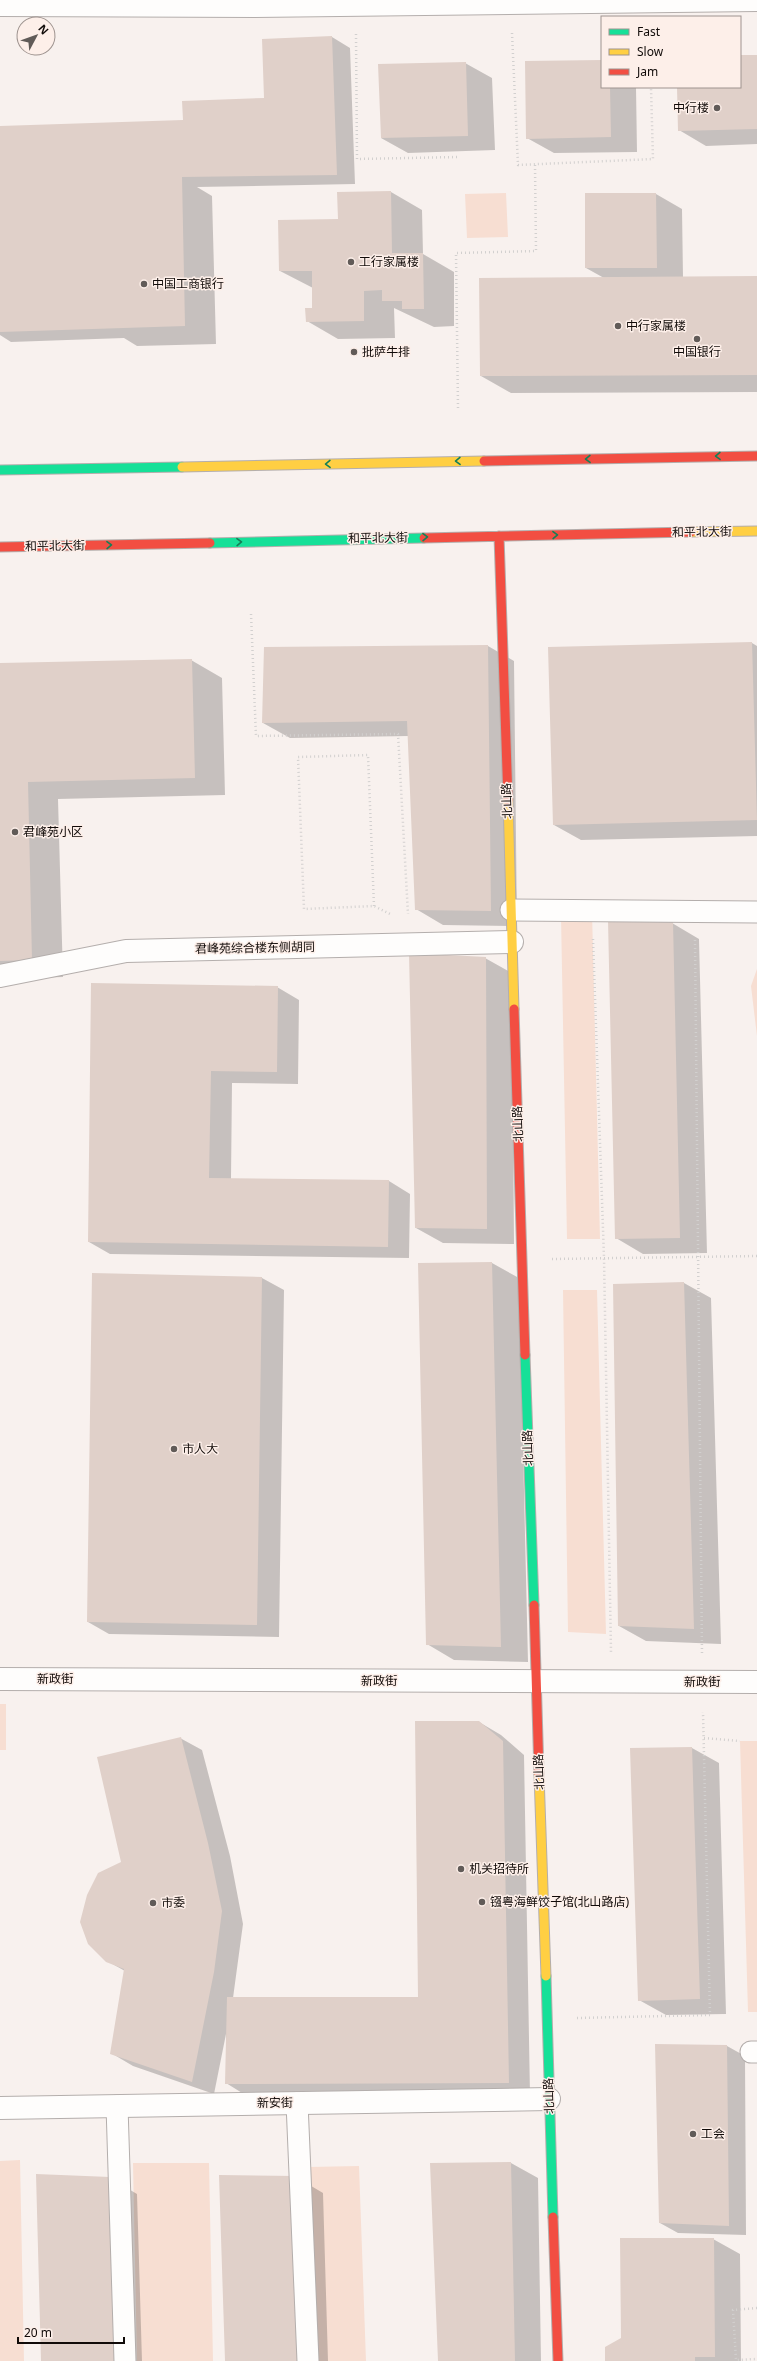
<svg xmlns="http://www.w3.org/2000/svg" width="757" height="2361" font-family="'Noto Sans','Noto Sans SC',sans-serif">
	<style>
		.green { fill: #f7ded2 }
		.shadow { fill: #0003 }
		.building { fill: #e0d0c9 }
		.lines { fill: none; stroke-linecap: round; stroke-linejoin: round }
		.lane-casing { stroke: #b4aeac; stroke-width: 23 }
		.street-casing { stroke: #b4aeac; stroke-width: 24 }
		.fast-casing { stroke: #b4aeac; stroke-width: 11 }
		.slow-casing { stroke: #b4aeac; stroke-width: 11 }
		.jam-casing { stroke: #b4aeac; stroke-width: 11 }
		.path { stroke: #d2d0cf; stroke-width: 2.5; stroke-dasharray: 1 3; stroke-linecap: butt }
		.lane { stroke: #fefdfc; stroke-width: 21 }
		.street { stroke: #fefdfc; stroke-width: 22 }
		.fast { stroke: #16e098; stroke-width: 9 }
		.slow { stroke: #ffcf43; stroke-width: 9 }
		.jam { stroke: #f24e42; stroke-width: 9 }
		.oneway { stroke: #138057 }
		.poi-dot { fill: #615b58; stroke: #fdefe9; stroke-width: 1.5 }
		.labels { text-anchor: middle; stroke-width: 3; stroke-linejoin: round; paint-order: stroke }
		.poi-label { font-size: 12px; fill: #100a08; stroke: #fdefe9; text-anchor: start }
		.street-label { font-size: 12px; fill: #100a08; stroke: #fdefe9 }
	</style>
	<rect width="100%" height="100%" fill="#f8f1ee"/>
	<path class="green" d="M506,193L508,237L467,238L465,194Z
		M592,911L600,1239H567L561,916Z
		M757,969V1036L751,986Z
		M563,1290H597L606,1634L568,1632Z
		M0,1704H6V1750H0Z
		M740,1741H757V2012H748Z
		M20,2160L24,2361H0V2161Z
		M133,2163H209L213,2361H137Z
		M359,2166L366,2361H315L309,2167Z"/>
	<path class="shadow" d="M332,37L350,48L355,184L197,187L212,196L216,344L137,346L124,338L11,342L0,335V127L184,121L265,99Z
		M740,56H757V144L706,146L679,130L678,87H740Z
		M602,61V87H636L637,152L554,153L527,138Z
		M465,63L492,78L495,150L408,153L381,138Z
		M391,192L422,210L423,254L454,272V326L434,327L394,308L395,338L338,339L307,321L313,309V288L280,271L339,220L338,193Z
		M656,194L682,209L683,277H757V392L511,393L481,376L604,278L586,268Z
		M752,643L757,646V836L581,840L554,825Z
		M488,646L514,661L517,926L443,925L416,909L409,736L290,738L263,723Z
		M191,660L222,678L225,795L58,799L63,977L0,979V664Z
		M672,923L699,939L707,1253L643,1254L616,1238Z
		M485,958L512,973L514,1244L443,1243L416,1228Z
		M92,984L277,987L299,1000L298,1084L232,1083L231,1179L389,1181L410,1194L409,1258L110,1254L89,1242Z
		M492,1263L519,1278L528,1662L454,1660L427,1644L419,1264Z
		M93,1274L262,1278L284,1290L279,1637L109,1634L88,1622Z
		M684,1283L711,1298L721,1644L646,1641L619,1626Z
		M479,1722L501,1735L524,1755L530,2095L247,2096L226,2083V2034L214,2094L133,2066L111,2053L125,1971L107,1961L122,1862L180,1738L202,1750L230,1856L243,1924L233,1998H419Z
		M692,1748L719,1763L726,2014L666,2015L639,2000Z
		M727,2046L745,2056L746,2235L678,2233L660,2223Z
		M511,2163L538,2178L541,2361H439Z
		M296,2177L323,2193L328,2361H226Z
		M110,2178L137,2194L142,2361H42Z
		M713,2239L740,2254L741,2361H606L622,2338Z"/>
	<path class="building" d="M332,36L337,175L182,177L185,326L0,332V126L183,120L182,101L264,98L262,39Z
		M740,55H757V129L678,131L677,87H740Z
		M602,60V87H610L611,137L526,139L525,61Z
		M466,62L468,136L381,138L378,64Z
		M391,191L392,253H423L424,309H402V301H382V290L364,291V321L306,322L305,308H312V271H279L278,220L338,219L337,192Z
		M585,193H656L657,268H585Z
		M757,276V375L480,376L479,278Z
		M752,642L757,820L553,825L548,647Z
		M488,645L491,911L415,910L407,721L262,723L264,647Z
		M192,659L195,778L28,782L32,960L0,961V663Z
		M608,920L673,922L680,1238L615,1239Z
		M409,953L486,957L487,1229L415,1228Z
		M91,983L278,986L277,1072L211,1071L209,1178L389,1180L388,1247L88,1242Z
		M492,1262L501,1647L426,1645L418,1263Z
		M92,1273L262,1277L257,1625L87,1622Z
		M684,1282L694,1629L618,1626L613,1284Z
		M415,1721H479L503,1741L509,2083L225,2084L227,1997H418Z
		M181,1737L208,1843L222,1911L214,1972L192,2082L110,2054L124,1969L106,1962L88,1944L80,1922L87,1895L98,1873L121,1862L97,1757Z
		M692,1747L700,1999L638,2001L630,1748Z
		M655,2044L727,2045L729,2226L659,2223Z
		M511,2162L515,2361H438L430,2163Z
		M36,2174L110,2177L115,2361H41Z
		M219,2175L296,2176L302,2361H225Z
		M620,2238H714L715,2357H695V2361H605V2347L621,2338Z"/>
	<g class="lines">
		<defs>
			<path id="lane" d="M511,910L757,912
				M751,2052H757
				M297,2103L308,2361
				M117,2106L125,2361"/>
			<path id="street" d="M0,5L255,6L757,0
				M0,976L126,951L512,942
				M0,1679L757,1682
				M0,2108L549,2099"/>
			<path id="fast" d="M0,470L182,467
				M210,543L424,538
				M525,1355L534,1605
				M546,1976L553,2217"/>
			<path id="slow" d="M182,467L484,461
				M691,532L757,531
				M508,800L514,1009
				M539,1774L546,1976"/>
			<path id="jam" d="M484,461L757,456
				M499,536L508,800
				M424,538L691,532
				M0,547L210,543
				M514,1009L525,1355
				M534,1605L539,1774
				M553,2217L558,2361"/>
		</defs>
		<use href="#lane" class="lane-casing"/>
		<use href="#street" class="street-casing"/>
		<use href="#fast" class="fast-casing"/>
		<use href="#slow" class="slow-casing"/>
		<use href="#jam" class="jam-casing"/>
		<path class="path" d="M512,33L518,165L653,159L651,87
			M356,34L357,159L459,157
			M458,408L456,253L536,251L535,164
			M251,614L256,736L398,734L408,914
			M374,906L368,755L298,757L304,909L374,906L390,914
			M593,939L604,1258L611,1652
			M695,940L702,1653
			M552,1259L757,1256
			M704,1738L740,1741
			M577,2018L710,2015L703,1712
			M757,2308L733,2310L736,2360L757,2359"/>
		<use href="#lane" class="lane"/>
		<use href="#street" class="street"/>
		<use href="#fast" class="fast"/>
		<use href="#slow" class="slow"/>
		<use href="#jam" class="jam"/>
	</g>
	<defs><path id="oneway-chevron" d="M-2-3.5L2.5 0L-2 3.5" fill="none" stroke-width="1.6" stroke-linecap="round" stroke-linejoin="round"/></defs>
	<g class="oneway">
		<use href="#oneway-chevron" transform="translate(718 456) rotate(179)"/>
		<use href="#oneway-chevron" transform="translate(588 459) rotate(179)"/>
		<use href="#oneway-chevron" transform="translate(458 461) rotate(179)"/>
		<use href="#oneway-chevron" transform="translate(328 464) rotate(179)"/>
		<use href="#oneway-chevron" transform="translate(555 535) rotate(-1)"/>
		<use href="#oneway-chevron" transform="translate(425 537) rotate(-1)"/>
		<use href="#oneway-chevron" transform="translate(239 542) rotate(-1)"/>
		<use href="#oneway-chevron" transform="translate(109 545) rotate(-1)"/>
	</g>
	<g class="poi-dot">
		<circle cx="717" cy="108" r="4"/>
		<circle cx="351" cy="262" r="4"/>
		<circle cx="144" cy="284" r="4"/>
		<circle cx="618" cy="326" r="4"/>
		<circle cx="697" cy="339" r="4"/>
		<circle cx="354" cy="352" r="4"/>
		<circle cx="15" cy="832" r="4"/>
		<circle cx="174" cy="1449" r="4"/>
		<circle cx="461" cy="1869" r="4"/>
		<circle cx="482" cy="1902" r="4"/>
		<circle cx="153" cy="1903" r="4"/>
		<circle cx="693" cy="2134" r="4"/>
	</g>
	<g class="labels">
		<g class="poi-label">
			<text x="709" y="112" text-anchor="end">中行楼</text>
			<text x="359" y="266">工行家属楼</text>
			<text x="152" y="288">中国工商银行</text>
			<text x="626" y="330">中行家属楼</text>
			<text x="362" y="356">批萨牛排</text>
			<text x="697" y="356" text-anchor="middle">中国银行</text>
			<text x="23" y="836">君峰苑小区</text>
			<text x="182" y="1453">市人大</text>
			<text x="469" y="1873">机关招待所</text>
			<text x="490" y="1906">镪粤海鲜饺子馆(北山路店)</text>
			<text x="161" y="1907">市委</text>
			<text x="701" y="2138">工会</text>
		</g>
		<g class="street-label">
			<text transform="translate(702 532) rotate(-1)" y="4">和平北大街</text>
			<text transform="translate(378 538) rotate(-1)" y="4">和平北大街</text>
			<text transform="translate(55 546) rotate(-1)" y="4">和平北大街</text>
			<text transform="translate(507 801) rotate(-92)" y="4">北山路</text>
			<text transform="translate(255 948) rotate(-1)" y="4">君峰苑综合楼东侧胡同</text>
			<text transform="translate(518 1124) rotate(-92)" y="4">北山路</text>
			<text transform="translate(528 1448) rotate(-92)" y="4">北山路</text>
			<text x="55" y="1683">新政街</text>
			<text x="379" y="1685">新政街</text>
			<text x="702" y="1686">新政街</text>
			<text transform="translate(539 1772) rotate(-92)" y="4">北山路</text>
			<text transform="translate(549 2096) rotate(-92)" y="4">北山路</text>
			<text transform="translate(275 2103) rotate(-1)" y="4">新安街</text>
		</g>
	</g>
	<rect x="601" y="16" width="140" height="72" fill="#fdefe9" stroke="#9e938f"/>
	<rect x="609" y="29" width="20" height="6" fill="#16e098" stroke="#9e938f"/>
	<text x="637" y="36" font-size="12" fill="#100a08">Fast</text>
	<rect x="609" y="49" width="20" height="6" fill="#ffcf43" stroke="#9e938f"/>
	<text x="637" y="56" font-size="12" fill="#100a08">Slow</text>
	<rect x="609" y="69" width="20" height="6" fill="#f24e42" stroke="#9e938f"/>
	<text x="637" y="76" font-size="12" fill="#100a08">Jam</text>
	<g transform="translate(36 36) rotate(49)"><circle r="19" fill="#fdefe9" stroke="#9e938f"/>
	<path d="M0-3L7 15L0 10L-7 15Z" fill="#615b58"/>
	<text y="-6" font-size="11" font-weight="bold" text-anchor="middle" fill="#100a08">N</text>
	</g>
	<path d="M18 2337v6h106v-6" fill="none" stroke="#100a08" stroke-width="2"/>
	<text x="24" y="2337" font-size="12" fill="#100a08" stroke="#fdefe9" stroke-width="3" paint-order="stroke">20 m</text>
</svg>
